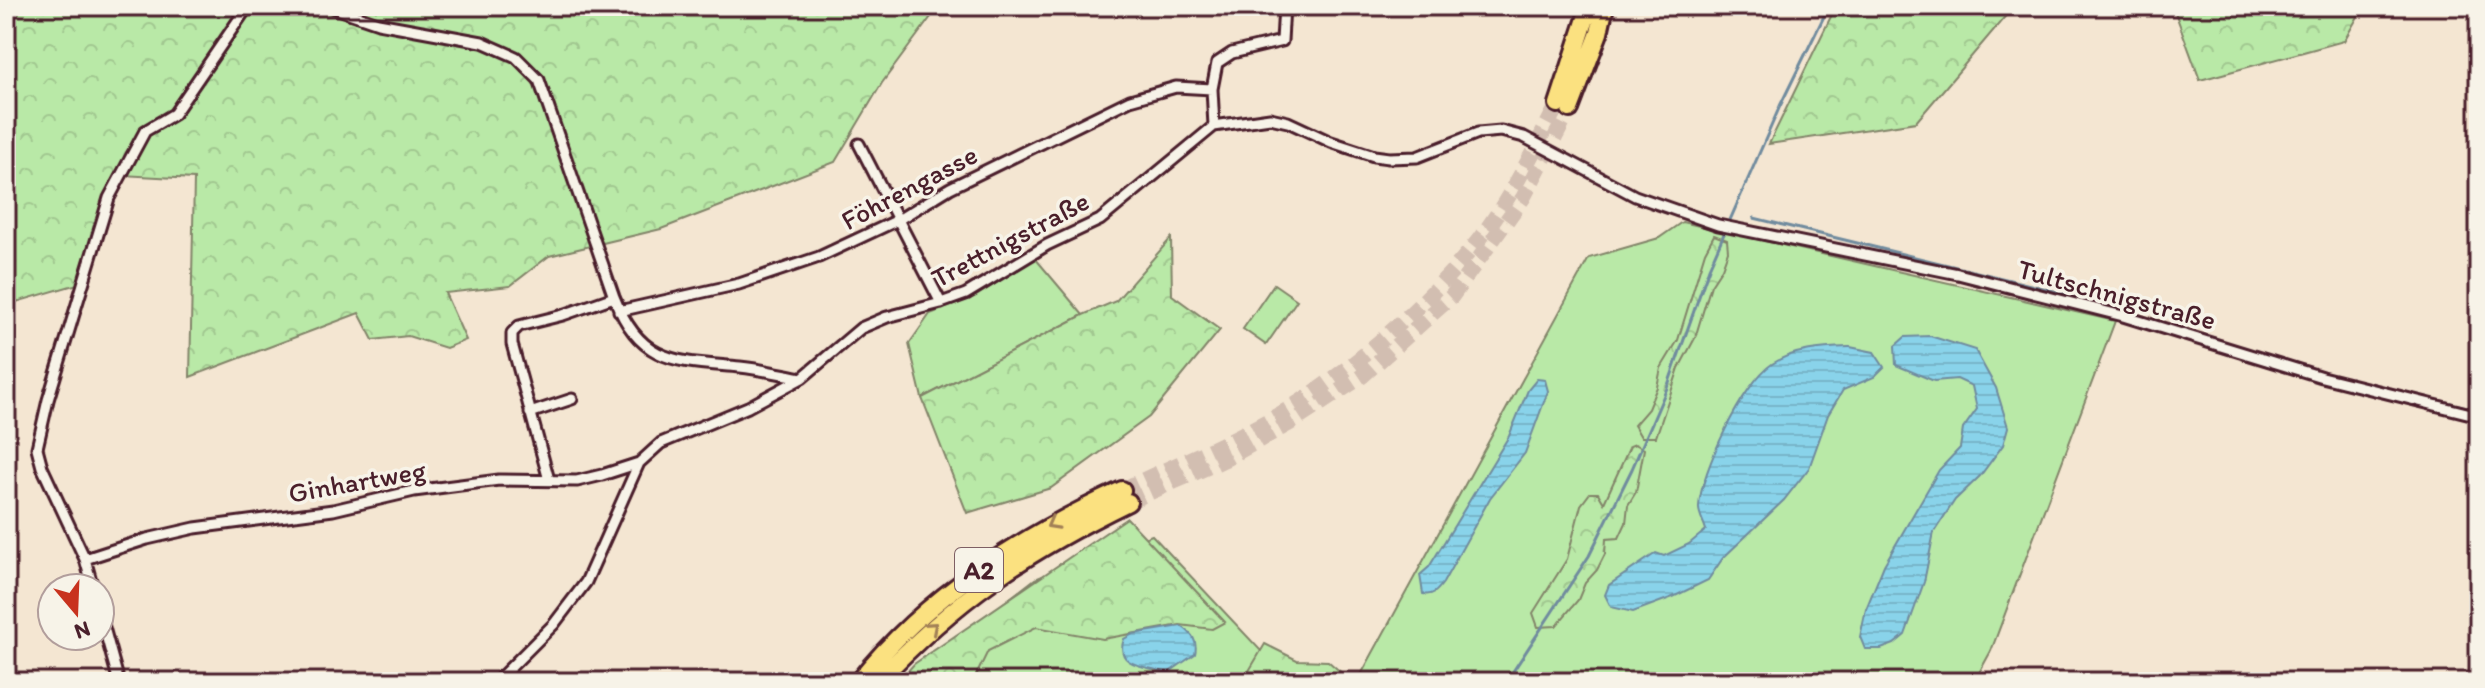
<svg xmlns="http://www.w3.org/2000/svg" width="2485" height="688" font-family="Itim,sans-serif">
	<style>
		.green { fill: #b9e9a7; stroke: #828469; stroke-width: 2 }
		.forest { fill: url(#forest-crowns); stroke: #828469; stroke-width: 2 }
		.water { fill: url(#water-rules); stroke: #708b9e; stroke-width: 2 }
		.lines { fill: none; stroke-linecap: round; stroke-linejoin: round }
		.stream { stroke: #708b9e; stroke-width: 3 }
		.motorway-tunnel { stroke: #d2beb1; stroke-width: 16; stroke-dasharray: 16 8; stroke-linecap: butt }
		.minor-casing { stroke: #4a1f2b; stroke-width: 15 }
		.motorway-casing { stroke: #4a1f2b; stroke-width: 22 }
		.minor { stroke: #f7f3e8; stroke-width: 9 }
		.motorway { stroke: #fbe180; stroke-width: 16 }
		.oneway { stroke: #a28056 }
		.labels { text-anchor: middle; stroke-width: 7; stroke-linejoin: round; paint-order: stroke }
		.shield { fill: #f7f3e8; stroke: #7e5f64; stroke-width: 2 }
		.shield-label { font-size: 26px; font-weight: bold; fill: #4a1f2b }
		.street-label { font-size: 28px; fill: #4a1f2b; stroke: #f7f3e8 }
	</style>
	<defs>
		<pattern id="forest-crowns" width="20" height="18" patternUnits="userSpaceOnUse" patternTransform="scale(2)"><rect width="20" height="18" fill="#b9e9a7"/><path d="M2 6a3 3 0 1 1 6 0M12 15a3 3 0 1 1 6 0" fill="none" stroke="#a1c790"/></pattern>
		<pattern id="water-rules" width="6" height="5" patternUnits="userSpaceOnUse" patternTransform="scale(2)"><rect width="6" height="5" fill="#89d3ea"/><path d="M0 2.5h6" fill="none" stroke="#78b5c9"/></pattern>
	</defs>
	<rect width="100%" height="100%" fill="#f4e6d2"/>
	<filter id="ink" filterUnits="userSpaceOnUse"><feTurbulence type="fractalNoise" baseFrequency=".0125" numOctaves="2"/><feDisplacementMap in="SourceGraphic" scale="16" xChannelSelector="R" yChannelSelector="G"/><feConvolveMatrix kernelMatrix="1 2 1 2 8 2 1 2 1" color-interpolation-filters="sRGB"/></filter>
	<g filter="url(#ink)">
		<path class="green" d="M1682,222L2115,321L1991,651L1974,682H1357L1589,258L1659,238Z
			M1035,258L1083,315L922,398L909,344L930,314L976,296Z
			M1274,284L1297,300L1266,345L1243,329Z
			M1152,535L1260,650L1335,682H905L916,670L1035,579Z"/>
		<path class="forest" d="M6,6H939L882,83L835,162L661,229L549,256L510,286L445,293L466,340L446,348L408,336L373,340L359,313L190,377L194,179L122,175L88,281L6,305Z
			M1836,6H2014L1916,122L1769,144Z
			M2182,6H2364L2344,41L2200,80L2175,12Z
			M1714,235L1727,240L1728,251L1722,268L1711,285L1695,338L1679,368L1656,437H1641L1634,425L1648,409L1657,387L1661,368L1678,340L1705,252Z
			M1171,238L1172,295L1220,330L1149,417L1051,488L967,513L922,398L1083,315L1116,301Z
			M1635,444L1644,449L1636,492L1628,505L1626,523L1619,538L1606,539L1605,554L1597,570L1585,583L1578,600L1556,626L1538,627L1533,613L1567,559L1581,505L1590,493H1598L1604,503L1630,446Z
			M1127,518L1225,622L1212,629L1180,625L1103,639L1036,627L988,651L973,682H898L914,664Z
			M1265,644L1297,660L1328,661L1352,682H1231L1237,675L1246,676Z"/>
		<path class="water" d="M1930,336L1975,350L1996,388L2008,427L2003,445L1980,476L1955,500L1934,532L1924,582L1905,635L1894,644L1881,649H1865L1860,637L1866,609L1884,565L1939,470L1960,448L1963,429L1977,409L1972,386L1957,379L1934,381L1896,365L1895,346L1905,337Z
			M1850,347L1874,352L1884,367L1874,377L1843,390L1828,415L1809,468L1784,500L1723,558L1708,580L1673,597L1633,612L1611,607L1605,595L1609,585L1656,553L1664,556L1689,544L1706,530C1704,522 1698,514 1699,506C1701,472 1743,383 1772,364C1794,349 1824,348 1850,347Z
			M1537,379L1545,380L1548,391L1525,453L1490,498L1443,583C1437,591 1433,596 1423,594L1420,575L1429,567L1509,436L1528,390Z
			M1181,626C1192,633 1198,641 1195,654L1168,673C1152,666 1113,669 1124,639L1133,634Z"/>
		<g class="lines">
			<path class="stream" d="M1754,218L2047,289L2339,377
				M2370,384L2479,410
				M1506,682L1589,556L1632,469L1667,388L1709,268L1780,106L1829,6"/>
			<path class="motorway-tunnel" d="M1122,490C1177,464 1235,441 1287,410C1355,369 1428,303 1478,241C1511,199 1533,151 1558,104
				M1128,502L1225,459L1297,419L1362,376L1452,296L1523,198L1570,109"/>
			<defs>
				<path id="minor" d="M328,6L378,23L482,42L516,57L539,80L614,297C641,365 676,361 740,367C760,369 781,374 802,378
					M1214,126L1270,118L1288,122L1331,142L1374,156L1389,158L1417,157L1478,133L1501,131L1524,137L1635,196L1718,225L1958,274L2123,316L2322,377L2479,416
					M1214,126L1212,89L1217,63L1232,53L1282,41L1284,6
					M859,144L941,303
					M619,311L739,284L819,257L898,220L950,188L1130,100L1176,87L1212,89
					M530,413L572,399
					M549,480L512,344V333L519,326L563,315L614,297
					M85,559L147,539L195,528L333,510L414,491L499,480L577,481L602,475L639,463
					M93,588L85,559L42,467L37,448L48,400L109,198L145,131L174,114L248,6
					M100,613L117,675L116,682
					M496,682L554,624L586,582L639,463L661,443L748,407L802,378L861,328L887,317L941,303L966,294L1047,245L1100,220L1214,126"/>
				<path id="motorway" d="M1558,104L1590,6
					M1570,109L1599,33L1605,6
					M858,682C927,595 1023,536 1122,490
					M877,682C956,599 1025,552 1128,502"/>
			</defs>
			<use href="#minor" class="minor-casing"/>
			<use href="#motorway" class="motorway-casing"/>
			<use href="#minor" class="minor"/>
			<use href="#motorway" class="motorway"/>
		</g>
		<defs><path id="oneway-chevron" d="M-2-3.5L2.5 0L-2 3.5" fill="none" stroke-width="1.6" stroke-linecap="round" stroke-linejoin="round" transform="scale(2)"/></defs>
		<g class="oneway">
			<use href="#oneway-chevron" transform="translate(1052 524) rotate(151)"/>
			<use href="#oneway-chevron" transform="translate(932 627) rotate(-41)"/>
		</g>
	</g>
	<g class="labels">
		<rect class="shield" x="955" y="548" width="48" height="44" rx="6"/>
		<g class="shield-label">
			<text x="979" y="579">A2</text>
		</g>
		<g class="street-label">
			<text transform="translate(909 187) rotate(-28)" y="10">Föhrengasse</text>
			<text transform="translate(1010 239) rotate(-28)" y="10">Trettnigstraße</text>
			<text transform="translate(2117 294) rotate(15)" y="10">Tultschnigstraße</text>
			<text transform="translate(357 481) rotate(-10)" y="10">Ginhartweg</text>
		</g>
	</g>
	<rect width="2485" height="688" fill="none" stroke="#f7f3e8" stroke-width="32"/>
	<rect x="16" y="16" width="2453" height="656" fill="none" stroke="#4a1f2b" stroke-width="3" filter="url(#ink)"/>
	<g transform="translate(76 612) rotate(161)"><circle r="38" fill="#f7f3e8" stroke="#b29e9c" stroke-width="2"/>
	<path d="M0-6L14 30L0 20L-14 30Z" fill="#c8321e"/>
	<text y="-12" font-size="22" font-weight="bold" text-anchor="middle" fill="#4a1f2b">N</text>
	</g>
</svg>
